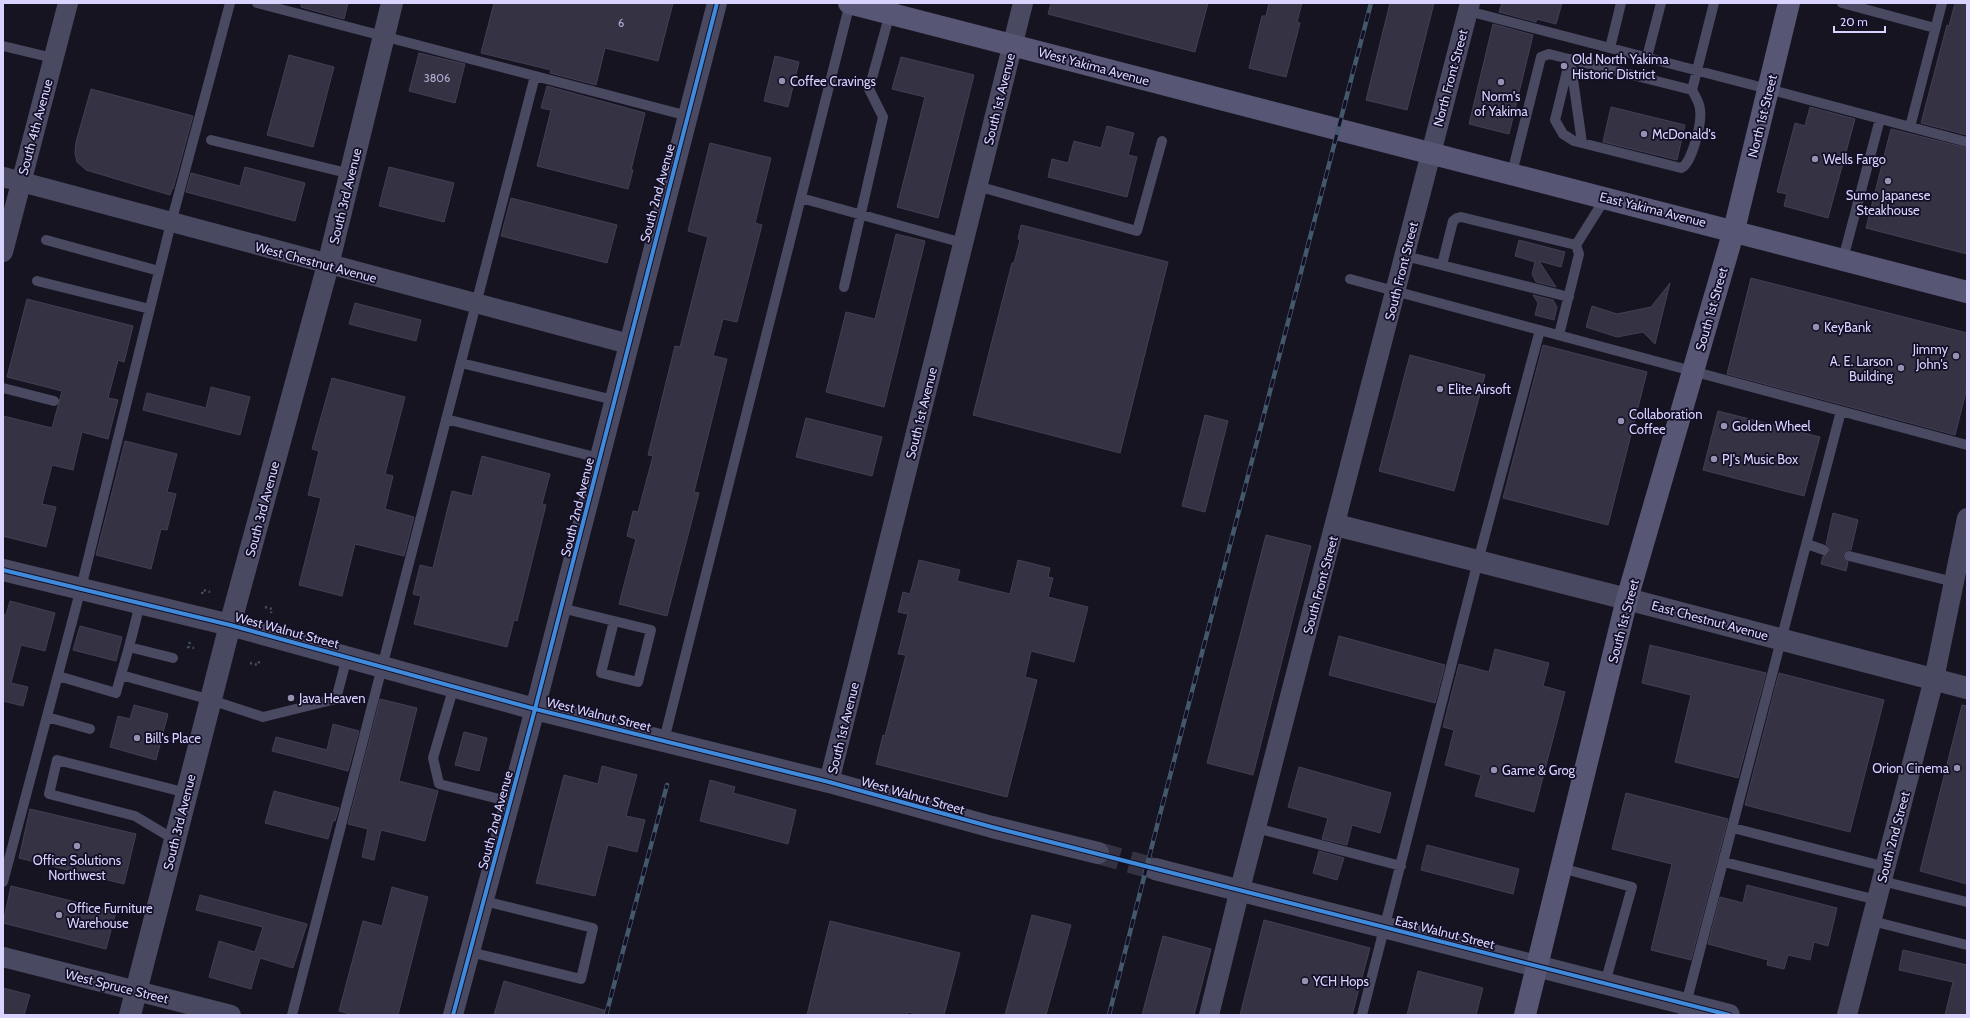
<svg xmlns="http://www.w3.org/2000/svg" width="1970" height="1018" font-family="Cabin,sans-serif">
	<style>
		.building { fill: #343243; stroke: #433f54 }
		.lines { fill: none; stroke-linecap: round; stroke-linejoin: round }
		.tertiary-tunnel { stroke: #333142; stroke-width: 22; stroke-dasharray: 22 11; stroke-linecap: butt }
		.path { stroke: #44505f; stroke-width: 2.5; stroke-dasharray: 2 3; stroke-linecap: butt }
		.service { stroke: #4a4962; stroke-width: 10 }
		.minor { stroke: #4a4962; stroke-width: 20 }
		.tertiary { stroke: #4a4962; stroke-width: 22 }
		.secondary { stroke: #575674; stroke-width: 22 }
		.rail-casing { stroke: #43596b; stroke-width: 4.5 }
		.rail { stroke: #130f26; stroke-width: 3; stroke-dasharray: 9; stroke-linecap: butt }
		.cycleway-casing { stroke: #130f26; stroke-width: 6 }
		.cycleway { stroke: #408adc; stroke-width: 4 }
		.poi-dot { fill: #9591b1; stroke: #130f26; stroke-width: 1.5 }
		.labels { text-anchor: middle; stroke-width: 3.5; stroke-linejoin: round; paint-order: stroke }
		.number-label { font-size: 11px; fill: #b0acd0 }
		.poi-label { font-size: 13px; fill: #d9d4ff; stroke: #130f26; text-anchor: start }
		.street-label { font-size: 13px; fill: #d9d4ff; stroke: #130f26 }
	</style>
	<rect width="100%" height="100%" fill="#161421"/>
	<path class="building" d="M301,3H348L344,19L301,7Z
		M494,3H673L658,61L605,48L596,85L550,73L551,70L481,53Z
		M1051,3H1208L1195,52L1048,14Z
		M1269,3H1302L1297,22L1300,23L1286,77L1249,68L1262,16H1266Z
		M1390,3H1434L1407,110L1366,100Z
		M1502,3H1562L1556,24L1537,19L1536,22L1499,12Z
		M1955,3H1967V135L1921,123L1947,25L1949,26Z
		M1493,24L1533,35L1509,134L1469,124Z
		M419,53L465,64L455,103L409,91Z
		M289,55L334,67L313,147L267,135Z
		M775,56L799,62L788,107L764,101Z
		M901,57L974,75L938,218L897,207L925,97L892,89Z
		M547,86L645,113L631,170H633L628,189L537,166L551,110L541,108Z
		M91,89L193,116L173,189H172L170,195L86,170L77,162L75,153L76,142Z
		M1611,107L1685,125L1677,160L1603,142Z
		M1810,107L1855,119L1828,218L1784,206L1787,194L1777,192L1795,123L1805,126Z
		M1107,126L1134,133L1128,155L1137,157L1127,197L1048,177L1052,159L1068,163L1074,141L1101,148Z
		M1891,129L1967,148V254L1866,228Z
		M710,143L771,158L755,223L762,225L737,322L723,319L713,356L727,359L694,492L699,493L667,616L619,604L636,539L627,536L633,511L638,512L653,456L648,455L675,346L680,347L708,237L688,231Z
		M245,167L305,183L295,221L186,192L191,173L240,186Z
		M389,167L454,183L444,222L379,206Z
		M511,198L617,225L607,263L501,236Z
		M1021,225L1168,262L1120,453L973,415L1012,263H1014L1020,240L1018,239Z
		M896,234L925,241L884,407L826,392L846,312L875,319Z
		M1519,240L1565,252L1561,267L1539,261L1556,287L1536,282L1532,274L1535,262L1515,256Z
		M1751,278L1967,333V388L1955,435L1727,374Z
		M1670,283L1655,344L1643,332L1617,337L1586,327L1592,306L1617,314L1651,307Z
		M1533,295L1553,300L1557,307L1554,320L1535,315L1538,303Z
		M27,299L133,326L124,362L118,360L108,398L118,400L108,439L82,432L73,470L52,465L42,504L56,507L46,547L3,536V416L52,428L62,391L7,377Z
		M355,303L421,320L416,341L349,324Z
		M1543,345L1647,372L1608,525L1503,498Z
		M1410,355L1485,375L1454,491L1379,471Z
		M332,378L405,397L385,474L393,476L385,509L414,517L404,556L355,544L342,596L299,585L321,498L308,495L319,451L312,449Z
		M211,387L250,397L240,435L143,410L147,393L206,408Z
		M1718,411L1820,437L1804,496L1703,470Z
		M1205,415L1228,421L1205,512L1182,506Z
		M806,418L882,437L872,476L796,457Z
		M125,441L177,454L167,492L176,494L167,530L161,529L151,569L96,555Z
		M482,456L550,474L542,504L546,505L517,621L514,620L507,647L414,624L421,596L413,594L420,565L433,568L452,491L472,496Z
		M1833,513L1858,520L1851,550H1847L1843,554V558L1848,562L1846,571L1821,564L1823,556L1828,555L1830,552L1829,546L1826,544Z
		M1266,535L1311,546L1253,775L1207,763Z
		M919,560L960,570L957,581L1010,594L1018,560L1050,568L1048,577L1053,578L1048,597L1088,607L1074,662L1031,651L1025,677L1037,680L1007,797L876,764L883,735L885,736L906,655L898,654L908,614L898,612L903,592L910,594Z
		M10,601L55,613L45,651L21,645L11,683L28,687L23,706L3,701V614L6,615Z
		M80,626L122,637L116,661L73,650Z
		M1339,636L1445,665L1435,703L1329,675Z
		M1650,645L1766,673L1738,778L1675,762L1691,695L1642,683Z
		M1495,649L1549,663L1543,686L1565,692L1534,812L1475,796L1481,775L1445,765L1454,730L1443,727L1459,664L1489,672Z
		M1779,673L1884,700L1850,832L1745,805Z
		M380,699L417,708L399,781L438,791L425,841L381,830L374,860L362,857L368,829L348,824Z
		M134,705L168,714L156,760L110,747L118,716L130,719Z
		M1962,705L1967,706V884L1920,871Z
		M333,724L359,731L348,771L272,751L276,737L327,750Z
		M464,732L487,738L479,771L455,765Z
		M602,766L637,775L626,816L645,820L637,852L608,845L595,896L536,883L564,775L598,784Z
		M1299,767L1391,793L1380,833L1352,825L1347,845L1322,839L1328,818L1288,807Z
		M710,780L735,787L733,793L796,810L788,844L700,821Z
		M274,791L339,808L335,821H333L328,839L265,823Z
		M1626,793L1728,819L1691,960L1651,950L1672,864L1612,849Z
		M30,809L136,834L124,884L19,858Z
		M1427,845L1519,869L1513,894L1421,870Z
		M1319,851L1344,858L1337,880L1313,873Z
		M1747,885L1837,908L1828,946L1814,942L1810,960L1788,955L1784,969L1767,965L1768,960L1708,944L1720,897L1743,903Z
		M11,886L116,912L106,949L3,923Z
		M392,887L428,897L398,1015H353L339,1011L363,921L382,926Z
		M200,895L307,924L293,968L260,958L251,989L209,977L219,941L255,952L263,927L196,910Z
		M1032,915L1071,925L1046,1015H1005Z
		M1264,920L1370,948L1352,1015H1240Z
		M830,921L960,953L944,1015H920L908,1012L907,1015H807Z
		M1163,936L1211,949L1194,1015H1142Z
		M1903,950L1967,965V1015H1945L1953,982L1899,970Z
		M1418,971L1483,988L1476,1015H1407Z
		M504,981L607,1011L606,1015H494Z
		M3,988L30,995L24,1015H3Z"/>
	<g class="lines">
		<path class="tertiary-tunnel" d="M1098,853L1155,869"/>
		<path class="path" d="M202,594L203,590L210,592
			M265,607L272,609L271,613
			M190,642L188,647L194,648
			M250,663L258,665L260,659"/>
		<path class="service" d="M257,3L688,116
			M1842,3L1935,28
			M1468,11L1768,89L1967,142
			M3,46L53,58
			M1610,48L1621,3
			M1647,57L1661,3
			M1570,59L1555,120L1563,134L1574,141L1681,168C1692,164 1702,122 1700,110C1700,103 1695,96 1692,90
			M1571,65L1582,143
			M1910,127L1942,3
			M211,140L351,174
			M1512,173L1541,57L1549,54L1692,90L1714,3
			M977,186L1137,231L1162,141
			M801,198L963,243
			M46,240L159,271
			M1405,256L1569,297
			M1843,259L1880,119
			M1442,265L1453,221L1457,218L1461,217L1576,245L1606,197
			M1350,279L1967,445
			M37,281L150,309
			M844,287L883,117L869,89L890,13
			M1559,335L1579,254L1576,245
			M461,363L614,400
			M3,388L54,401
			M446,419L599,458
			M1807,544L1824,550
			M1849,556L1954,582
			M561,608L651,630L638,682L601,673L614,621
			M129,647L140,604
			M121,675L129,647L173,658
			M58,676L116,693L121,675L211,700L263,717L336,699L347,657
			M454,686L433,758L439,784L511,802
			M47,717L90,729
			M664,740L850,3
			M1256,828L1401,866
			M1733,828L1886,867
			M175,840L135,816L49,794L57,760L187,793
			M1724,862L1877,900
			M1561,868L1632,887L1605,983
			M1882,881L1967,902
			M3,882L81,588L171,223L230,3
			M1872,921L1967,945
			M470,952L581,979L593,928L484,901
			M292,1015L535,76
			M1362,1015L1478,561L1540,330
			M1683,1015L1841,411"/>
		<path class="minor" d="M3,177L629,344
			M3,252L68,3
			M829,782L1023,3
			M3,957L231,1015
			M453,1015L535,709L717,3
			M1209,1015L1240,889L1470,3
			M1847,1015L1934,679L1967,518"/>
		<path class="tertiary" d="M1336,525L1627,599L1967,688
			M3,570L230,625L535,709L829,782L992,827L1098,853
			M1155,869L1729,1015
			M130,1015L230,625L328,265L392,3"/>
		<path class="secondary" d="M849,3C1221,102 1595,193 1967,292
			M1525,1015L1627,599L1734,230L1789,3"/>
		<defs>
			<path id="rail" d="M606,1015L667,785
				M1109,1015L1157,826L1371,3"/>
		</defs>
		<use href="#rail" class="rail-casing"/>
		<use href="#rail" class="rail"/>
		<defs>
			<path id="cycleway" d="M3,570L230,625L535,709L829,782L992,827L1729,1015
				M453,1015L535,709L717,3"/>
		</defs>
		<use href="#cycleway" class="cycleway-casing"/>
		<use href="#cycleway" class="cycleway"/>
	</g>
	<g class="poi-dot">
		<circle cx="1564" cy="66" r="4"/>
		<circle cx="782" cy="81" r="4"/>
		<circle cx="1501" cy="82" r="4"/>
		<circle cx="1644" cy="134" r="4"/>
		<circle cx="1815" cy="159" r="4"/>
		<circle cx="1888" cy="181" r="4"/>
		<circle cx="1816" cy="327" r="4"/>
		<circle cx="1956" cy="356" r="4"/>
		<circle cx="1901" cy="368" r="4"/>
		<circle cx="1440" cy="389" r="4"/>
		<circle cx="1621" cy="421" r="4"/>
		<circle cx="1724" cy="426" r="4"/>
		<circle cx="1714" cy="459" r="4"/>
		<circle cx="291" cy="698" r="4"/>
		<circle cx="137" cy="738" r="4"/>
		<circle cx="1957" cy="768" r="4"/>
		<circle cx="1494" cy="770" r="4"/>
		<circle cx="77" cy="846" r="4"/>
		<circle cx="59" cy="915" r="4"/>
		<circle cx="1305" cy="981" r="4"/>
	</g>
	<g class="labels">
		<g class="number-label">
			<text x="621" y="27">6</text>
			<text x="437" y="82">3806</text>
		</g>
		<g class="poi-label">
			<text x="1572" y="64">Old North Yakima<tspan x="1572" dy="15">Historic District</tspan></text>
			<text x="790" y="86">Coffee Cravings</text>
			<text x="1501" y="101" text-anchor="middle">Norm's<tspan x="1501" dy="15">of Yakima</tspan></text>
			<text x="1652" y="139">McDonald's</text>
			<text x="1823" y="164">Wells Fargo</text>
			<text x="1888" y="200" text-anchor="middle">Sumo Japanese<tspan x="1888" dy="15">Steakhouse</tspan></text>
			<text x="1824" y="332">KeyBank</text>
			<text x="1948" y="354" text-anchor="end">Jimmy<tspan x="1948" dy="15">John's</tspan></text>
			<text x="1893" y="366" text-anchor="end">A. E. Larson<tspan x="1893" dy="15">Building</tspan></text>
			<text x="1448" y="394">Elite Airsoft</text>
			<text x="1629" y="419">Collaboration<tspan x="1629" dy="15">Coffee</tspan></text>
			<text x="1732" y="431">Golden Wheel</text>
			<text x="1722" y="464">PJ's Music Box</text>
			<text x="299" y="703">Java Heaven</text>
			<text x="145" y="743">Bill's Place</text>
			<text x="1949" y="773" text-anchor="end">Orion Cinema</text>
			<text x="1502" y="775">Game &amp; Grog</text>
			<text x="77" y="865" text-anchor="middle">Office Solutions<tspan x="77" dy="15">Northwest</tspan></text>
			<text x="67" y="913">Office Furniture<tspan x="67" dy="15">Warehouse</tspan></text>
			<text x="1313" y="986">YCH Hops</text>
		</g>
		<g class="street-label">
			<text transform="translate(1094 66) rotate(15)" y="5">West Yakima Avenue</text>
			<text transform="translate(1450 78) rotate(-75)" y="5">North Front Street</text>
			<text transform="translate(999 99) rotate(-76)" y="5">South 1st Avenue</text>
			<text transform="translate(1762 116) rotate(-76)" y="5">North 1st Street</text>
			<text transform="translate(35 127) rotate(-75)" y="5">South 4th Avenue</text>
			<text transform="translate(657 193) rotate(-75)" y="5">South 2nd Avenue</text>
			<text transform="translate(345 196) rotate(-76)" y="5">South 3rd Avenue</text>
			<text transform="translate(1653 209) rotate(14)" y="5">East Yakima Avenue</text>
			<text transform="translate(316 262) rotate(15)" y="5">West Chestnut Avenue</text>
			<text transform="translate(1401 271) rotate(-76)" y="5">South Front Street</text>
			<text transform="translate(1711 309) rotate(-74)" y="5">South 1st Street</text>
			<text transform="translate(921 413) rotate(-76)" y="5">South 1st Avenue</text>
			<text transform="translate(577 507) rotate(-76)" y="5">South 2nd Avenue</text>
			<text transform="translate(262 509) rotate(-75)" y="5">South 3rd Avenue</text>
			<text transform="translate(1320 585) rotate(-75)" y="5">South Front Street</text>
			<text transform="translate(1710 620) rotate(15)" y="5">East Chestnut Avenue</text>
			<text transform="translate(1623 621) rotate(-75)" y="5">South 1st Street</text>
			<text transform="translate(287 630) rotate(15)" y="5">West Walnut Street</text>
			<text transform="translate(599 714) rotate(14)" y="5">West Walnut Street</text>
			<text transform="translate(843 728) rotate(-76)" y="5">South 1st Avenue</text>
			<text transform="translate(913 795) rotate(16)" y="5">West Walnut Street</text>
			<text transform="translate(495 820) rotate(-75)" y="5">South 2nd Avenue</text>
			<text transform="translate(179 822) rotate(-76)" y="5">South 3rd Avenue</text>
			<text transform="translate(1893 837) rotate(-75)" y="5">South 2nd Street</text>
			<text transform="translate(1445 932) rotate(14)" y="5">East Walnut Street</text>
			<text transform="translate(117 986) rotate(14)" y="5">West Spruce Street</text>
		</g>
	</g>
	<rect width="1970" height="1018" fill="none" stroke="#d9d4ff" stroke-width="8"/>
	<path d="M1834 26v6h51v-6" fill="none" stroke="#d9d4ff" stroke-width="2"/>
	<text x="1840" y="26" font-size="12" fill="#d9d4ff" stroke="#130f26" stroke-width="3" paint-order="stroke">20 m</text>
</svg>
